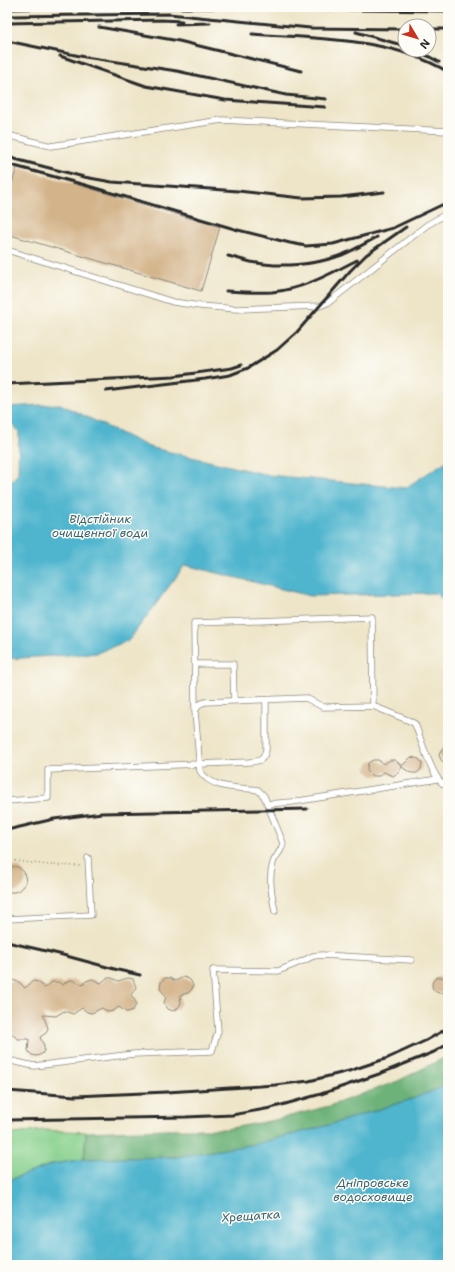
<svg xmlns="http://www.w3.org/2000/svg" width="455" height="1272" font-family="'Shantell Sans',sans-serif">
	<style>
		.green { fill: #87d08c; stroke: #597e5c }
		.forest { fill: #6db278; stroke: #4c6e52 }
		.water { fill: #50b5ce; stroke: #3e707c }
		.building { fill: #d3b389 }
		.lines { fill: none; stroke-linecap: round; stroke-linejoin: round }
		.service-casing { stroke: #8c887a; stroke-width: 7 }
		.path { stroke: #8c887a; stroke-width: 1.5; stroke-dasharray: 1 3; stroke-linecap: butt }
		.service { stroke: #fff; stroke-width: 5.5 }
		.rail { stroke: #2b2b2b; stroke-width: 3 }
		.labels { text-anchor: middle; stroke-width: 3; stroke-linejoin: round; paint-order: stroke }
		.water-label { font-size: 12px; font-style: italic; fill: #3a626c; stroke: #fdfcf7 }
	</style>
	<rect width="100%" height="100%" fill="#fdfcf7"/>
	<filter id="ink" filterUnits="userSpaceOnUse"><feTurbulence type="fractalNoise" baseFrequency=".025" numOctaves="2"/><feDisplacementMap in="SourceGraphic" scale="8" xChannelSelector="R" yChannelSelector="G"/><feConvolveMatrix kernelMatrix="1 2 1 2 8 2 1 2 1" color-interpolation-filters="sRGB"/></filter>
	<filter id="wash" filterUnits="userSpaceOnUse"><feTurbulence type="fractalNoise" baseFrequency=".012" numOctaves="4" result="noise"/><feDisplacementMap in="SourceGraphic" scale="16" xChannelSelector="R" yChannelSelector="G"/><feGaussianBlur stdDeviation="0.9" result="paint"/><feColorMatrix in="noise" values="0 0 0 0 0 0 0 0 0 0 0 0 0 0 0 0 0 1.4 0 .05"/><feComposite in="paint" operator="in"/></filter>
	<g filter="url(#wash)">
		<rect width="100%" height="100%" fill="#eee5c8"/>
		<path class="green" d="M43,1130L86,1132L84,1159L53,1164L12,1179L7,1183V1135Z"/>
		<path class="forest" d="M448,1056V1085L409,1100L329,1125L255,1144L176,1157L84,1159L86,1132L165,1129H226L275,1120L329,1106L398,1081Z"/>
		<path class="water" d="M60,404L149,447L268,475L405,488L448,460V605L436,593L310,596L185,565L129,640L97,653L7,659V488L18,473L19,432L7,418V407Z
			M448,1085V1265H7V1183L12,1179L53,1164L84,1159L176,1157L255,1144L329,1125L409,1100Z"/>
		<g id="blocks">
			<path class="building" d="M17,167L220,227L201,291L7,234V199Z
				M448,743V766L441,760L439,755L441,750Z
				M411,757L419,759L422,763L421,769L417,773H412L409,772L402,767L398,773L393,776L388,774L384,772L379,776H373L371,775L367,771V769L368,763L373,760H378L384,764L390,760H395L402,766Z
				M7,866L18,867L24,872L26,881L24,885L18,891L14,892H7Z
				M432 985a8 8 0 1 1 16 0a8 8 0 1 1-16 0Z
				M184,977L189,979L191,981L193,986L192,989L188,993L180,995L181,1003L178,1008L173,1011L168,1009L164,1003L166,996L160,989L161,982L165,978H170L175,981Z
				M107,978H112L118,981L128,978L133,979L134,982L136,987L131,995L136,1002V1005L133,1010L128,1012H126L119,1007L113,1011L108,1012L102,1008L92,1013L87,1012L82,1008L73,1014L64,1011L56,1016L43,1015L48,1028L46,1033L40,1037L44,1046V1051L42,1054L37,1056L32,1055L28,1051L29,1039H18L7,1030V1001L10,998L7,993V984L12,980L19,982L25,988L33,981L38,982L45,988L52,982H58L63,985L67,981L72,980L83,985L86,981L92,979L101,983Z"/>
		</g>
	</g>
	<g filter="url(#ink)">
		<use href="#blocks" fill-opacity="0" stroke="#8c887a" stroke-width="1"/>
		<g class="lines">
			<defs>
				<path id="service" d="M7,135L51,146L222,120L448,131
					M7,250L173,302L200,306L237,309L320,306L329,302L427,225L448,213
					M195,664H233L234,701
					M195,711L194,623L372,617L373,706
					M7,801L48,798V770L249,762C260,761 263,761 266,750V700
					M267,804L292,802L438,779
					M275,911C272,896 268,878 273,863C275,856 281,853 283,843L264,796L258,790C239,787 212,790 200,771L195,711L200,704L205,702L306,698L323,707L373,706L410,721L415,724C420,737 432,776 442,783C444,784 446,785 448,785
					M7,919L91,915L88,858
					M7,1060L34,1066L134,1054L212,1051L218,1031L213,970L278,971L303,961L313,956L322,955L411,960"/>
			</defs>
			<use href="#service" class="service-casing"/>
			<path class="path" d="M7,860L50,865L80,866"/>
			<use href="#service" class="service"/>
			<path class="rail" d="M7,9L111,7L448,11
				M7,16L169,14L310,28L405,29
				M7,23L162,20L182,21
				M176,24L210,23
				M99,27L179,41L301,71
				M429,29H448
				M356,32L405,46
				M252,34C318,39 390,37 448,72
				M7,41L85,57L177,71L286,95L326,99
				M414,50L428,56L439,62
				M60,56L146,86L225,100L325,107
				M7,157L84,177L112,182L238,191L302,198L341,197L384,192
				M7,164L85,185L238,230L290,243L306,246L333,244L393,228L448,202
				M228,256C236,258 243,260 251,262C280,268 315,265 342,255C354,250 366,243 377,237
				M226,291C241,292 256,293 272,292C303,289 330,274 357,260
				M7,384L174,376L232,368L241,365
				M106,391L205,379L230,375L248,368L277,350L297,332L350,271L366,255L406,227
				M7,830L54,819L102,813L307,809
				M7,942L59,954L118,970L140,975
				M7,1091L75,1096L167,1092L275,1085L309,1081L349,1071L388,1058L427,1040L448,1028
				M7,1120L186,1117L232,1115L271,1108L321,1094L379,1074L434,1052L448,1044"/>
		</g>
	</g>
	<g class="labels">
		<g class="water-label">
			<text x="100" y="523">Відстійник<tspan x="100" dy="14">очищенної води</tspan></text>
			<text x="373" y="1187">Дніпровське<tspan x="373" dy="14">водосховище</tspan></text>
			<text transform="translate(251 1216) rotate(-4)" y="4">Хрещатка</text>
		</g>
	</g>
	<rect width="455" height="1272" fill="none" stroke="#fdfcf7" stroke-width="24"/>
	<g transform="translate(417 38) rotate(128)"><circle r="19" fill="#fdfcf7" stroke="#a9a8a5"/>
	<path d="M0-3L7 15L0 10L-7 15Z" fill="#c8321e"/>
	<text y="-6" font-size="11" font-weight="bold" text-anchor="middle" fill="#2b2b2b">N</text>
	</g>
</svg>
